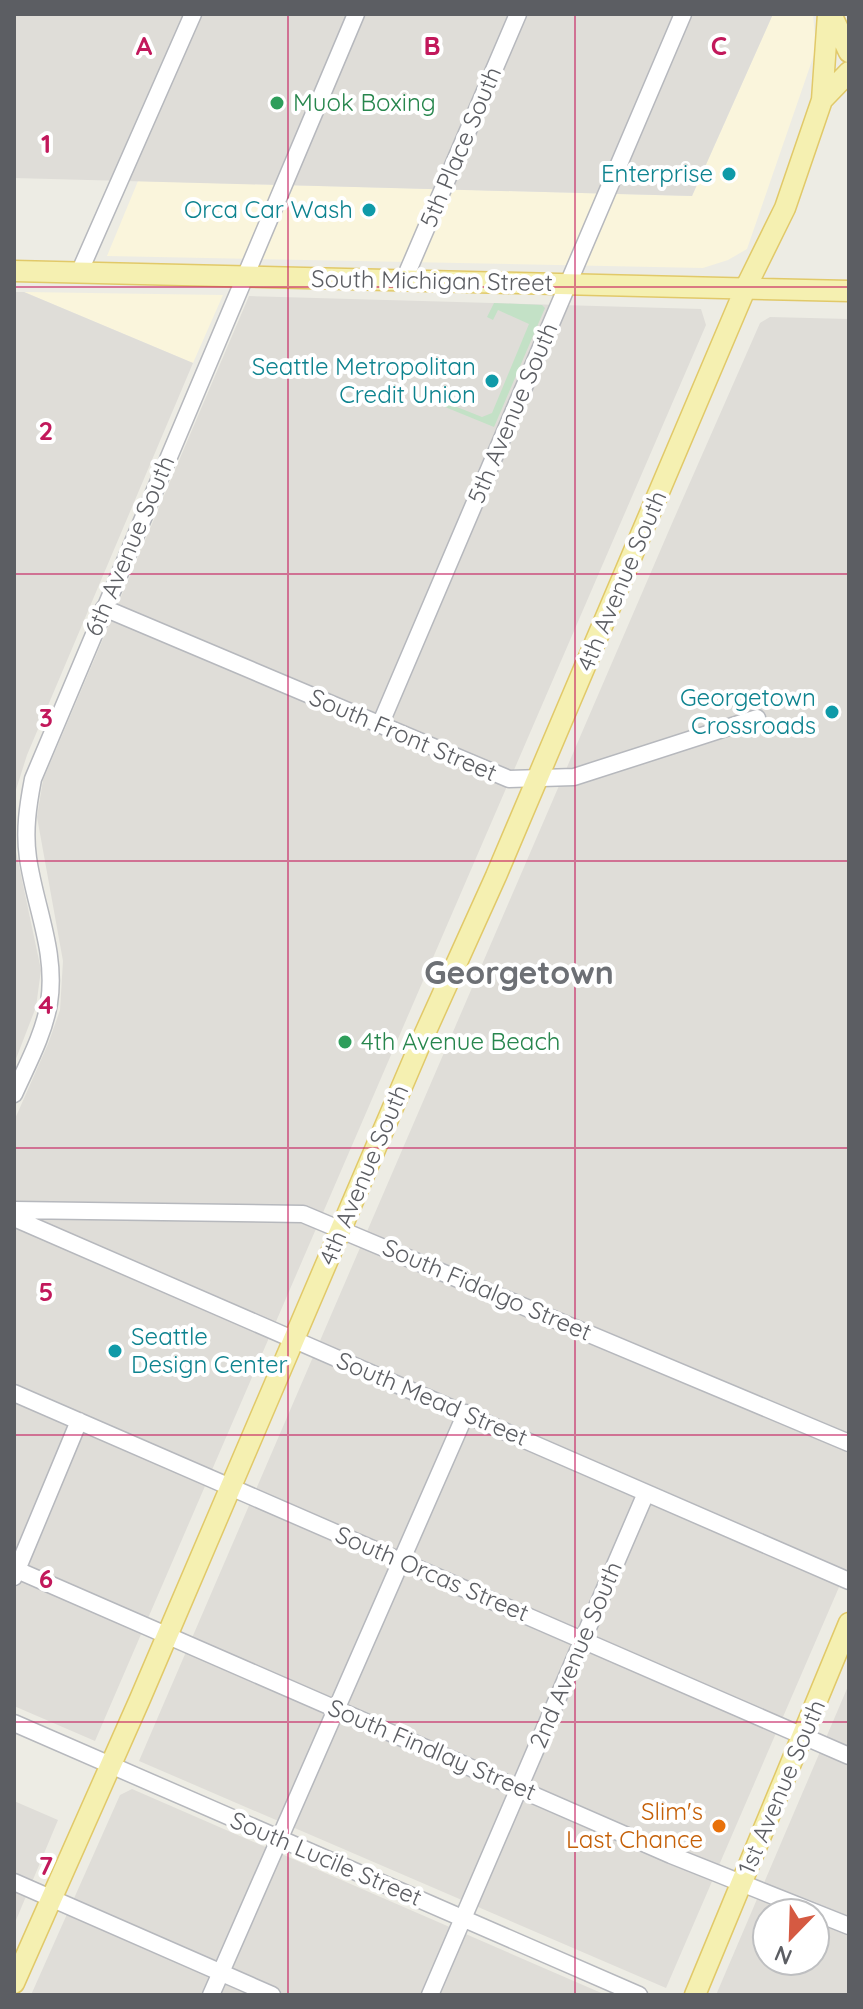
<svg xmlns="http://www.w3.org/2000/svg" width="863" height="2009" font-family="Quicksand,sans-serif">
	<style>
		.commercial { fill: #faf5dc }
		.industrial { fill: #dfddd8; fill-rule: evenodd }
		.green { fill: #c3e1c6 }
		.lines { fill: none; stroke-linecap: round; stroke-linejoin: round }
		.minor-casing { stroke: #b6b8bd; stroke-width: 19 }
		.major-casing { stroke: #e1c969; stroke-width: 23 }
		.minor { stroke: #fff; stroke-width: 16 }
		.major { stroke: #f5f0b1; stroke-width: 20 }
		.grid { fill: none; stroke: #c2185b; stroke-width: 2; stroke-opacity: 0.55 }
		.leisure-dot { fill: #2e9e5b; stroke: #fff; stroke-width: 3 }
		.culture-dot { fill: #0f9aa8; stroke: #fff; stroke-width: 3 }
		.food-dot { fill: #e8710a; stroke: #fff; stroke-width: 3 }
		.labels { text-anchor: middle; stroke-width: 8; stroke-linejoin: round; paint-order: stroke }
		.leisure-label { font-size: 24px; fill: #27864d; stroke: #fff; text-anchor: start }
		.street-label { font-size: 24px; fill: #5c5e63; stroke: #fff }
		.culture-label { font-size: 24px; fill: #0d838f; stroke: #fff; text-anchor: end }
		.food-label { font-size: 24px; fill: #c56008; stroke: #fff; text-anchor: end }
		.district-label { font-size: 32px; font-weight: bold; fill: #6d7075; stroke: #fff }
		.grid-label { font-size: 26px; text-anchor: middle; font-weight: bold; fill: #c2185b; stroke: #fff; stroke-width: 8; stroke-linejoin: round; paint-order: stroke }
	</style>
	<rect width="100%" height="100%" fill="#edece4"/>
	<path class="commercial" d="M773,14H813L816,49L747,249L728,260L703,268L107,256L138,181L692,196Z
		M24,292L223,295L193,363Z"/>
	<path class="industrial" d="M14,14H773L692,196L14,178Z
		M14,292H24L193,363L27,755L14,796Z
		M249,296L701,309L706,325L95,1741L14,1706V1121L48,1044L60,1010L63,961L37,817L43,780Z
		M770,317L849,319V1564L666,1988L139,1761L673,521L760,323Z
		M14,842L41,970L36,1007L14,1064Z
		M849,1684V1995H716ZM767,1913H815V1961H767Z
		M132,1789L606,1995H31L120,1795Z
		M14,1801L58,1820L14,1925Z"/>
	<path class="green" d="M494,303L542,305L545,308L494,427L445,407L447,403L482,417L492,413L529,324L498,310L493,320L487,317Z"/>
	<g class="lines">
		<defs>
			<path id="minor" d="M79,273L193,14
				M404,280L518,14
				M104,608L509,779L574,777L757,718
				M380,725L683,14
				M14,1094C27,1065 44,1034 49,1003C57,952 35,907 28,858C24,831 28,805 33,779L356,14
				M14,1210L303,1214L849,1443
				M14,1218L849,1581
				M14,1393L849,1756
				M17,1570L671,1855L849,1926
				M14,1577L79,1421
				M14,1723L639,1995
				M14,1882L272,1995
				M211,1995L466,1413
				M430,1995L646,1493"/>
			<path id="major" d="M831,14L849,52
				M822,100L849,72
				M14,271L849,291
				M14,1983L140,1699L421,1042L496,876L746,287L785,208L822,100L828,14
				M695,1995L849,1623"/>
		</defs>
		<use href="#minor" class="minor-casing"/>
		<use href="#major" class="major-casing"/>
		<use href="#minor" class="minor"/>
		<use href="#major" class="major"/>
	</g>
	<path class="grid" d="M288,14V1995M575,14V1995M14,287H849M14,574H849M14,861H849M14,1148H849M14,1435H849M14,1722H849"/>
	<g class="leisure-dot">
		<circle cx="277" cy="103" r="8"/>
		<circle cx="345" cy="1042" r="8"/>
	</g>
	<g class="culture-dot">
		<circle cx="729" cy="174" r="8"/>
		<circle cx="369" cy="210" r="8"/>
		<circle cx="492" cy="381" r="8"/>
		<circle cx="832" cy="712" r="8"/>
		<circle cx="115" cy="1351" r="8"/>
	</g>
	<circle class="food-dot" cx="719" cy="1826" r="8"/>
	<g class="labels">
		<g class="leisure-label">
			<text x="293" y="111">Muok Boxing</text>
			<text x="361" y="1050">4th Avenue Beach</text>
		</g>
		<g class="street-label">
			<text transform="translate(461 147) rotate(-67)" y="8">5th Place South</text>
			<text transform="translate(432 281) rotate(1)" y="8">South Michigan Street</text>
			<text transform="translate(513 413) rotate(-67)" y="8">5th Avenue South</text>
			<text transform="translate(130 546) rotate(-67)" y="8">6th Avenue South</text>
			<text transform="translate(622 581) rotate(-67)" y="8">4th Avenue South</text>
			<text transform="translate(403 735) rotate(23)" y="8">South Front Street</text>
			<text transform="translate(364 1175) rotate(-67)" y="8">4th Avenue South</text>
			<text transform="translate(487 1290) rotate(23)" y="8">South Fidalgo Street</text>
			<text transform="translate(432 1399) rotate(23)" y="8">South Mead Street</text>
			<text transform="translate(432 1574) rotate(23)" y="8">South Orcas Street</text>
			<text transform="translate(576 1655) rotate(-67)" y="8">2nd Avenue South</text>
			<text transform="translate(432 1750) rotate(23)" y="8">South Findlay Street</text>
			<text transform="translate(782 1787) rotate(-67)" y="8">1st Avenue South</text>
			<text transform="translate(326 1859) rotate(23)" y="8">South Lucile Street</text>
		</g>
		<g class="culture-label">
			<text x="713" y="182">Enterprise</text>
			<text x="353" y="218">Orca Car Wash</text>
			<text x="476" y="375">Seattle Metropolitan<tspan x="476" dy="28">Credit Union</tspan></text>
			<text x="816" y="706">Georgetown<tspan x="816" dy="28">Crossroads</tspan></text>
			<text x="131" y="1345" text-anchor="start">Seattle<tspan x="131" dy="28">Design Center</tspan></text>
		</g>
		<g class="food-label">
			<text x="703" y="1820">Slim's<tspan x="703" dy="28">Last Chance</tspan></text>
		</g>
		<g class="district-label">
			<text x="519" y="984">Georgetown</text>
		</g>
	</g>
	<g class="grid-label">
		<text x="144" y="55">A</text>
		<text x="432" y="55">B</text>
		<text x="719" y="55">C</text>
		<text x="46" y="153">1</text>
		<text x="46" y="440">2</text>
		<text x="46" y="727">3</text>
		<text x="46" y="1014">4</text>
		<text x="46" y="1301">5</text>
		<text x="46" y="1588">6</text>
		<text x="46" y="1875">7</text>
	</g>
	<rect width="863" height="2009" fill="none" stroke="#5c5e63" stroke-width="32"/>
	<g transform="translate(791 1937) rotate(203)"><circle r="38" fill="#ffffff" stroke="#bebfc1" stroke-width="2"/>
	<path d="M0-6L14 30L0 20L-14 30Z" fill="#d55a42"/>
	<text y="-12" font-size="22" font-weight="bold" text-anchor="middle" fill="#5c5e63">N</text>
	</g>
</svg>
